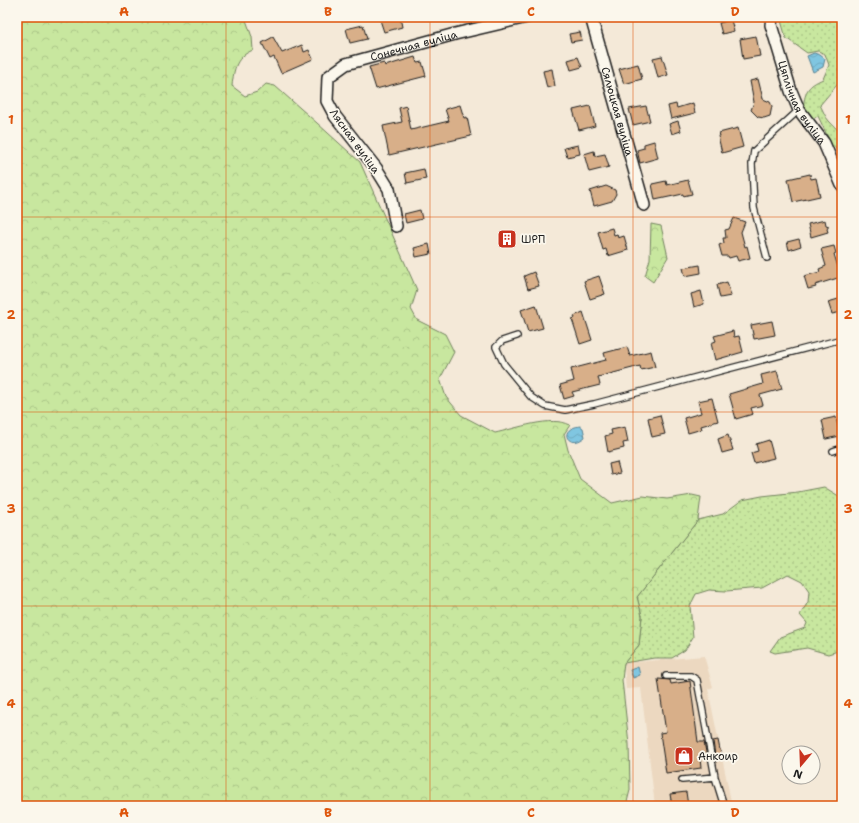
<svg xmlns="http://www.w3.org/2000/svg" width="859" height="823" font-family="'Shantell Sans',sans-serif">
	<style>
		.built { fill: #ecd8c0 }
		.grass { fill: url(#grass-dots); stroke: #72825e }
		.forest { fill: url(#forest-crowns); stroke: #72825e }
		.water { fill: url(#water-waves); stroke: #588292 }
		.building { fill: #d8af89; stroke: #1c1c1c }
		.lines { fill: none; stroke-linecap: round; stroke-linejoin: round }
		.service-casing { stroke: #1c1c1c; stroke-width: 8 }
		.minor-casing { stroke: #1c1c1c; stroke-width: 14 }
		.service { stroke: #fbf7ec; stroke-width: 5.5 }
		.minor { stroke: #fbf7ec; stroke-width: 11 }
		.grid { fill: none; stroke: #de560d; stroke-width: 1; stroke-opacity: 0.55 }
		.labels { text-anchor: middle; stroke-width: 3.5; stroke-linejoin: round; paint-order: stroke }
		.street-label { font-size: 11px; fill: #1c1c1c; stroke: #fbf7ec }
		.poi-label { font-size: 11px; fill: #1c1c1c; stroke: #fbf7ec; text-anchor: start }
		.neatline { fill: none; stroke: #de560d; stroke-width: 1.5 }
		.grid-label { font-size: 13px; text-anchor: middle; font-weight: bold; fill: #de560d }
	</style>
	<defs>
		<pattern id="grass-dots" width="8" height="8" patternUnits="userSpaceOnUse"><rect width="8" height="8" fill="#c8e79f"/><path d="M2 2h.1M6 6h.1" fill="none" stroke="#abc688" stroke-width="1.8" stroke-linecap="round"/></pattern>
		<pattern id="forest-crowns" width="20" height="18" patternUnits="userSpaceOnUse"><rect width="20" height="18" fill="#c8e79f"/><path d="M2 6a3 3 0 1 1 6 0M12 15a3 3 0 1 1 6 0" fill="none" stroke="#abc688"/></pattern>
		<pattern id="water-waves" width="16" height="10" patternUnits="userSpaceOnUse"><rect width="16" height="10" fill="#80c6e1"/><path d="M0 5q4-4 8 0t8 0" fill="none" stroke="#6eaac0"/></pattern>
	</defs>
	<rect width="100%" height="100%" fill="#f4e9d8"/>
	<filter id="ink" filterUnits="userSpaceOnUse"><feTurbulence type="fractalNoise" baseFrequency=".025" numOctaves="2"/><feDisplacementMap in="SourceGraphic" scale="8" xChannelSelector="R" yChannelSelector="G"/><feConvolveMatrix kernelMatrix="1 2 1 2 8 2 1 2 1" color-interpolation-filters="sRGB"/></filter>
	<g filter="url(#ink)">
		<path class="built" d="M704,656L713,687L708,689L732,806H655L641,688L626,689L624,663Z"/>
		<path class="grass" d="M780,17H823L839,20L842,19V79L820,105C823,110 825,117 829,121C838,131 842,131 842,145L833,148L818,116L812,119L803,107C806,90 807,86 823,79L829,65L825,54L818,51L807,53L786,38Z
			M824,487L842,498V643L838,651L828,654L807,648L775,653L770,651L780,637L805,628L807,623L800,615L808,602L809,591L802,581L788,574L762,588L726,591L709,590L696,594L690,606L693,637L685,650L672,658H654L624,663L639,645L642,616L637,597L698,520L723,514L742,500L762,496L798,492Z"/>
		<path class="forest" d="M17,17H245L252,37L253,50C236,57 234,68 232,86L245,96L257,92L266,84L275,86L317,123L360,162L417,290L411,309L417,320L445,334L454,352L440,379L446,397L461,415L495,433C514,429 552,415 570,425L564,434L568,450L580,479L612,503L643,496L667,499L692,495L701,497L698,520L637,597L642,616L639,645L624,663L622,680L629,744L630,790L626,806H17Z
			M651,224L661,226L668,257L653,282L645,276L650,259Z"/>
		<path class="water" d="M814,53L820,55L825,59L823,67L813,72L807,56Z
			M580,426L583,428L585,437C569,451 556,429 580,426Z
			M638,667L640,675L633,678L630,670Z"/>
		<path class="building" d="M379,17H400L402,27L384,32Z
			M731,20L734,31L722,34L719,23Z
			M363,25L367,39L350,43L346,29Z
			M580,32L582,40L571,42L569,34Z
			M756,36L760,56L743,59L740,39Z
			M273,37L282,53L302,45L304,52L309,50L313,59L281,73L274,57L270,59L262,43Z
			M662,56L668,75L658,78L653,58Z
			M415,57L417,63L422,62L426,76L376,89L369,67L384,63L385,66Z
			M578,57L582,67L571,70L568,60Z
			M638,64L642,79L624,84L619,69Z
			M552,69L555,86L547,88L543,71Z
			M758,79L763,99L770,102L772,106L770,116L764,118L758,117L751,110L754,102L750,81Z
			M693,103L695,113L671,119L668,106L676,104L677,108Z
			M460,105L464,118L467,117L471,136L389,155L383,126L402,122L399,108L406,106L411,130L449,121L445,109Z
			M590,106L595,126L579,130L573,110Z
			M646,106L650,121L633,125L629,109Z
			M678,121L681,131L672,134L669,124Z
			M738,128L743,147L722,153L718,136H720L719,133Z
			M654,141L658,158L640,163L637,150L644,148V144Z
			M578,145L580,154L567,157L564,148Z
			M594,151L595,156L605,154L609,167L589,172L584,154Z
			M424,169L426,179L407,183L405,173Z
			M810,174L811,179L816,178L820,196L793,202L788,179Z
			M688,180L692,194L683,196V194L655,200L652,184L666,181L667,185Z
			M606,186L615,190L616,194L612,201L594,206L590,191Z
			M420,210L422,219L406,223L404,214Z
			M734,218L745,222L741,232L745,247L747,246L750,258L738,261L736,256L729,258L728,256H722L719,245L724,243L723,238H726L725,230L729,229Z
			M825,220L826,225L829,226L827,229L828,232L811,237L808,224Z
			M612,228L614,235L617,234L618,238L624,236L628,250L608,256L606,249L603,250L598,232Z
			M799,239L801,246L789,250L787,242Z
			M429,244L431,254L416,257L414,248Z
			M834,246L836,253L834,254L841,277L815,285L816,287L808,289L804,276L820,272L819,269L826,266L821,249Z
			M700,265L701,273L685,276L683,268Z
			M534,272L539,286L528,289L524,276Z
			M599,276L605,294L590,299L584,281Z
			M727,282L731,296L720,298L717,285Z
			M701,291L704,304L694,307L691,294Z
			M842,298V312L832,314L828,302Z
			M536,305L543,328L528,332L521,310Z
			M583,312L592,340L580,344L572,319L575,318L574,316Z
			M772,321L775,335L754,339L751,325Z
			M733,331L734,337L739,336L743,352L715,360L711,343L716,341L714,336Z
			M627,347L630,356L651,351L655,367L641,370L640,366L598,377L600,385L572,392L574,396L564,399L560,385L574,381L571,369L606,360L604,353Z
			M777,371L782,389L760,395L763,405L751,408L753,414L736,419L729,394L763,384L761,375Z
			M712,398L718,421L701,426L702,429L688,433L684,418L701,413L698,401Z
			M660,415L665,434L652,437L648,418Z
			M836,417L840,436L826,439L822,420Z
			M625,427L628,442L623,443L624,448L608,452L605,436L612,434L611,430Z
			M728,435L733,450L722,453L718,439Z
			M769,440L774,458L754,463L751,453L758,451L756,444Z
			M617,462L620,473L611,475L609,464Z
			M658,679L670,680L671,684L690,681L698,742H704L707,757L700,758L701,768L666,773L660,733L666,732Z
			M718,740L721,755L715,756L713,741Z
			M686,792L688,806H672L670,794Z"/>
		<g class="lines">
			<defs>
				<path id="service" d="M767,258L754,208L752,164L754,151L799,110
					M517,336L502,341L496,347L504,364L531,397L545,406L565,410L594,404L842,339
					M833,451L842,448
					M666,676H691L697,680L715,777L724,806
					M682,780L715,777"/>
				<g id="minor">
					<path id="s1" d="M591,17L644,205"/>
					<path id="s2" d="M772,17L771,25L791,91L799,110L824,143L842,185"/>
					<path id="s3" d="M396,226L389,189L376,168L335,116L327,101L328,77L346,64L455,34L527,17"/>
				</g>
			</defs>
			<use href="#service" class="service-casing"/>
			<use href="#minor" class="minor-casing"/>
			<use href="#service" class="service"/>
			<use href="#minor" class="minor"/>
		</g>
	</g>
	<path class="grid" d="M226,17V806M430,17V806M633,17V806M17,217H842M17,412H842M17,606H842"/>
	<defs>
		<symbol id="building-square" viewBox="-11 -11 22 22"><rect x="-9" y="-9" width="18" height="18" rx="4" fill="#c8321e" stroke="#fbf7ec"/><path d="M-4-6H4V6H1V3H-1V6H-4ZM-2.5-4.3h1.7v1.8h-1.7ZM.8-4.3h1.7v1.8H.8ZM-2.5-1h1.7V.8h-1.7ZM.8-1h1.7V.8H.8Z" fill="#fff"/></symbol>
		<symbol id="shop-square" viewBox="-11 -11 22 22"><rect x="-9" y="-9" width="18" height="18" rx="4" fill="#c8321e" stroke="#fbf7ec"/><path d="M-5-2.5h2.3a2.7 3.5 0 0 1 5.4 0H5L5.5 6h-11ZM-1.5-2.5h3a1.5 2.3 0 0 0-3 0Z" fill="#fff"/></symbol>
	</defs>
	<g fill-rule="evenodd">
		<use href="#building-square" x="496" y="228" width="22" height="22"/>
		<use href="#shop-square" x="673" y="745" width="22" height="22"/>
	</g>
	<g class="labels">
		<g class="street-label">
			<text dy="4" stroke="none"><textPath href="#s3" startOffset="262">Сонечная вуліца</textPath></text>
			<text dy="4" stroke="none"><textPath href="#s2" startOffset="92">Цяплічная вуліца</textPath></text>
			<text dy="4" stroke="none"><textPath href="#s1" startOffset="98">Сялюцкая вуліца</textPath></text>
			<text transform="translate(355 141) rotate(54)" y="4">Лясная вуліца</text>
		</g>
		<g class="poi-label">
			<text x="521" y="243">ШРП</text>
			<text x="698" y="760">Анкоир</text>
		</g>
	</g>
	<rect width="859" height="823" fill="none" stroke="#fbf7ec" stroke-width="44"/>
	<g transform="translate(801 765) rotate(199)"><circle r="19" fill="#fbf7ec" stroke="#a29f99"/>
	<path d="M0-3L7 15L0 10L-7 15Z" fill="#c8321e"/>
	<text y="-6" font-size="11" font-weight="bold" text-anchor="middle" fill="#1c1c1c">N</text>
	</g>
	<rect x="22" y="22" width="815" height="779" class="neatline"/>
	<g class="grid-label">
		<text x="124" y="16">A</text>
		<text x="328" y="16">B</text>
		<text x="531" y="16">C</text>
		<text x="735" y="16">D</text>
		<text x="11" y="124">1</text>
		<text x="848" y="124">1</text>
		<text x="11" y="319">2</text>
		<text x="848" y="319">2</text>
		<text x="11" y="513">3</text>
		<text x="848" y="513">3</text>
		<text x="11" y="708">4</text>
		<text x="848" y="708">4</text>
		<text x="124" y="817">A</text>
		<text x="328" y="817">B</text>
		<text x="531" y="817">C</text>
		<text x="735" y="817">D</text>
	</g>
</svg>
